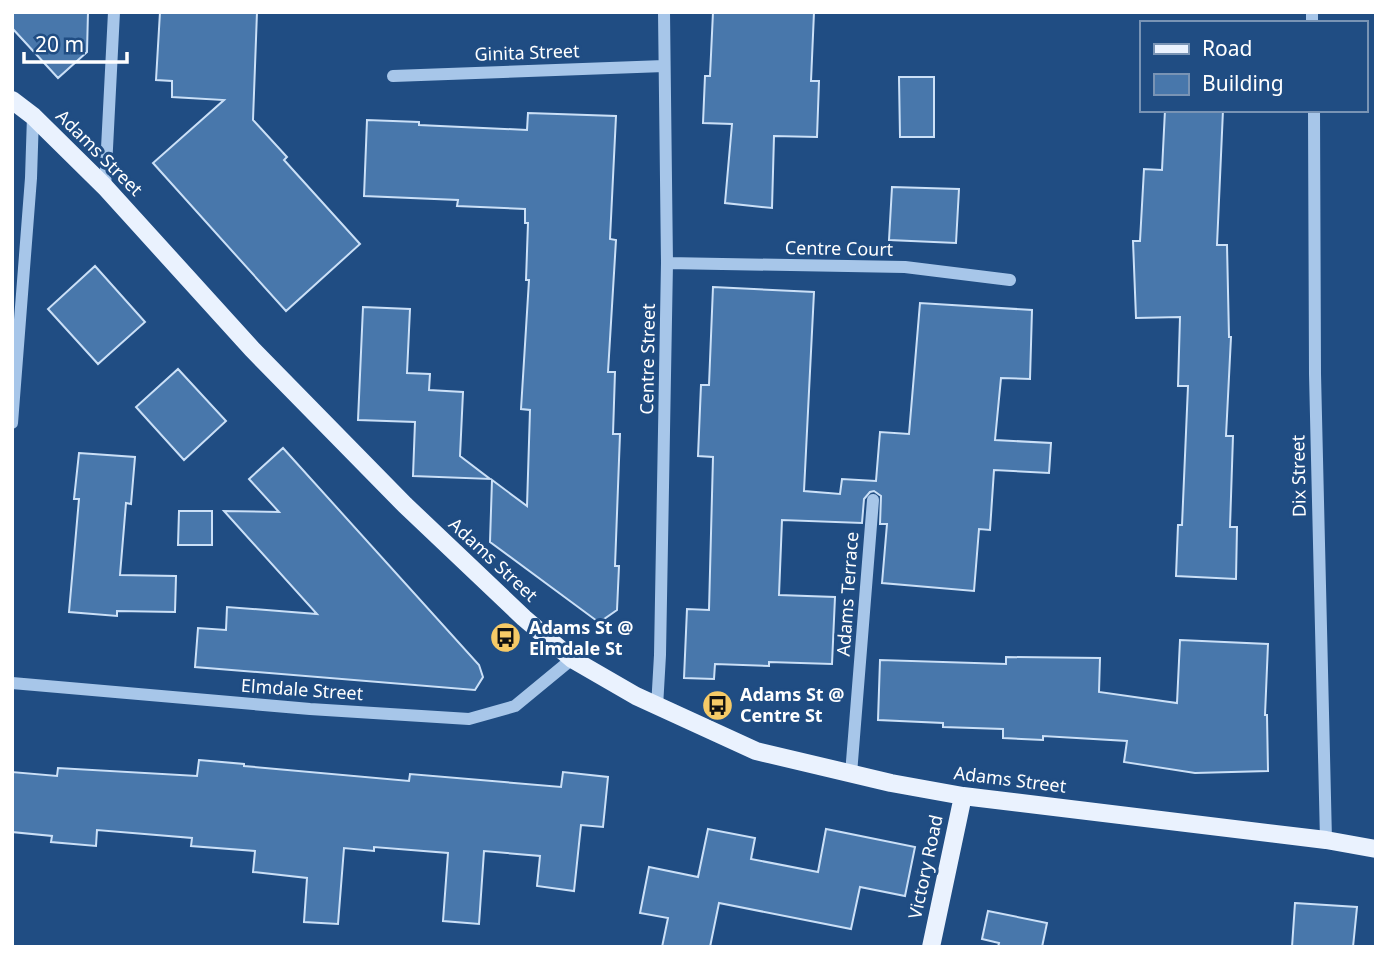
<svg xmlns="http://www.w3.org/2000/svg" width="1388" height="959" font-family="'Noto Sans',sans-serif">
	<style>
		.building { fill: #4877ab; stroke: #cbe0f7; stroke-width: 2 }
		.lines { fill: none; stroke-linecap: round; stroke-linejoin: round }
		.minor { stroke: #a7c6e9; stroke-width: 12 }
		.major { stroke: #eaf2fe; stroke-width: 18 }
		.labels { text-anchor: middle; stroke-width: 6; stroke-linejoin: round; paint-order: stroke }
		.street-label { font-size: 18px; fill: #fff; stroke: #204d83 }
		.poi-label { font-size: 18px; font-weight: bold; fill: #fff; stroke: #204d83; text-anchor: start }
	</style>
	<rect width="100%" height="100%" fill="#204d83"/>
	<path class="building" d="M12,12H88L87,52L58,78L12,28Z
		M160,12H257L253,120L287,157L284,160L360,244L286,311L153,163L224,100L172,97V81L156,80Z
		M713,12H814L811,81H819L817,137L774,136L772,208L725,203L732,124L703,123L705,76H710Z
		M899,77H934V137H900Z
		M1165,110H1223L1217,245H1227L1229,337H1231L1226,436H1233L1230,527H1237L1236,579L1176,576L1178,525H1182L1188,386H1178L1180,317L1136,318L1133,241H1140L1144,169L1162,170Z
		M528,113L616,116L610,239L616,240L608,372H615L613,434H620L615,566H619L617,610L604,619L597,621L490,542L492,480L527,506L530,410L521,409L529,280H526L528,223H525V209L457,206L458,200L364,196L367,120L419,122V125L527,130Z
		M892,187L959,189L956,243L889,240Z
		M95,266L145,322L98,364L48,309Z
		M713,287L814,292L804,491L840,494L842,479L876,481L880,432L909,434L920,303L1032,310L1030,379L1001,378L995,440L1051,443L1049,473L994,470L990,530L979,529L974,591L882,583L887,524H880L881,496L874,491L870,492L864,499L862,523L782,520L779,595L835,597L832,664L769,662V666L715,664L714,679L684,678L687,609L709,610L713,457L698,456L701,385H709Z
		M363,307L410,309L407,373L430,374L429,390L463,392L460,456L490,479L413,476L415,422L358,420Z
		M178,369L226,421L184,460L136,407Z
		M283,448L479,665L483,677L475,690L195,667L198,628L226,630L227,607L317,614L224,511L279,512L249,479Z
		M79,453L135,457L131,504L126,503L120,575L176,576L175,612L117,611V616L69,612L79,499H74Z
		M179,511H212V545H178Z
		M1180,640L1268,644L1265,715H1267L1268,771L1195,773L1124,762L1127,741L1043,736V740L1003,738V729L943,727V723L878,720L880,660L1006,664V657L1100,658L1099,692L1177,703Z
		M199,760L244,764V766L409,781L410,774L561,787L563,772L608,777L603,827L581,825L574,891L537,886L540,856L484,851L479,924L443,921L448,853L374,847V851L344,848L338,924L304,922L307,878L253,872L255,851L191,846L192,838L97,830L96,846L51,842L52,836L12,832V772L57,776L58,768L197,776Z
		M708,829L755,838L751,859L818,872L826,829L915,847L905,896L860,887L851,929L719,903L710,947H662L668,918L640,913L649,867L698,877Z
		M1295,903L1357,907L1353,947H1292Z
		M988,911L1047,923L1042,947H998L999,943L982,939Z"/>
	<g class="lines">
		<path class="minor" d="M1312,12V23
			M393,76L664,66
			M1314,110L1315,374L1326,840
			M105,187L114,12
			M667,263L905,267L1010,280
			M12,423L31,178L33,116
			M12,683L310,709L469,719L515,706L572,659
			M657,707L660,655L667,263L664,12
			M851,774L873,500"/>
		<path class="major" d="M12,100L33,116L105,187L252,349L405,505L524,618L572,659L636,696L756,751L891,783L963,796L1326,840L1376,849
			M931,947L963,796"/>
	</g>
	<defs>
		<symbol id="bus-disc" viewBox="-11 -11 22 22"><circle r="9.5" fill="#f6ca67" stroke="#204d83"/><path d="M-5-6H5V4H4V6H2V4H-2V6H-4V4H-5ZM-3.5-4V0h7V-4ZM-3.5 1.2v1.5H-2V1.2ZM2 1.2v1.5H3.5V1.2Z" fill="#111"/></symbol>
	</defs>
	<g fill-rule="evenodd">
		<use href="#bus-disc" x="488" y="620" width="35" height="35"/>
		<use href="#bus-disc" x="700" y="688" width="35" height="35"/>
	</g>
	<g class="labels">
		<g class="street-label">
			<text transform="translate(527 53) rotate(-2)" y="6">Ginita Street</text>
			<text transform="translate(99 153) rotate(45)" y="6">Adams Street</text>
			<text transform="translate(839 249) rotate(1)" y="6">Centre Court</text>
			<text transform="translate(648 359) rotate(-89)" y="6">Centre Street</text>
			<text transform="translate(1299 476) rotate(-91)" y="6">Dix Street</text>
			<text transform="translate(493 560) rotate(43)" y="6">Adams Street</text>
			<text transform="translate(848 594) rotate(-86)" y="6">Adams Terrace</text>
			<text transform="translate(302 690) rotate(4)" y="6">Elmdale Street</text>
			<text transform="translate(1010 780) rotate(7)" y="6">Adams Street</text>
			<text transform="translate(926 867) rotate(-78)" y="6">Victory Road</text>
		</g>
		<g class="poi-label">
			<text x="529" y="634">Adams St @<tspan x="529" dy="21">Elmdale St</tspan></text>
			<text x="740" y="701">Adams St @<tspan x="740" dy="21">Centre St</tspan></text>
		</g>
	</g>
	<rect width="1388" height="959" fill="none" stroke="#ffffff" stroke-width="28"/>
	<rect x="1140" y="21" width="228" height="91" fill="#204d83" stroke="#7994b5" stroke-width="2"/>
	<rect x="1154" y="44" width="35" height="10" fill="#eaf2fe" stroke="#7994b5" stroke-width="2"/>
	<text x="1202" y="56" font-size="21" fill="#ffffff">Road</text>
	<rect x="1154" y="74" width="35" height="21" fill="#4877ab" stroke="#7994b5" stroke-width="2"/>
	<text x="1202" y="91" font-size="21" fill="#ffffff">Building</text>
	<path d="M24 52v10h103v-10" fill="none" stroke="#ffffff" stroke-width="3.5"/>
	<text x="35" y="52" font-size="21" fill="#ffffff" stroke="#204d83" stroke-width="5" paint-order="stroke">20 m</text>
</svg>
